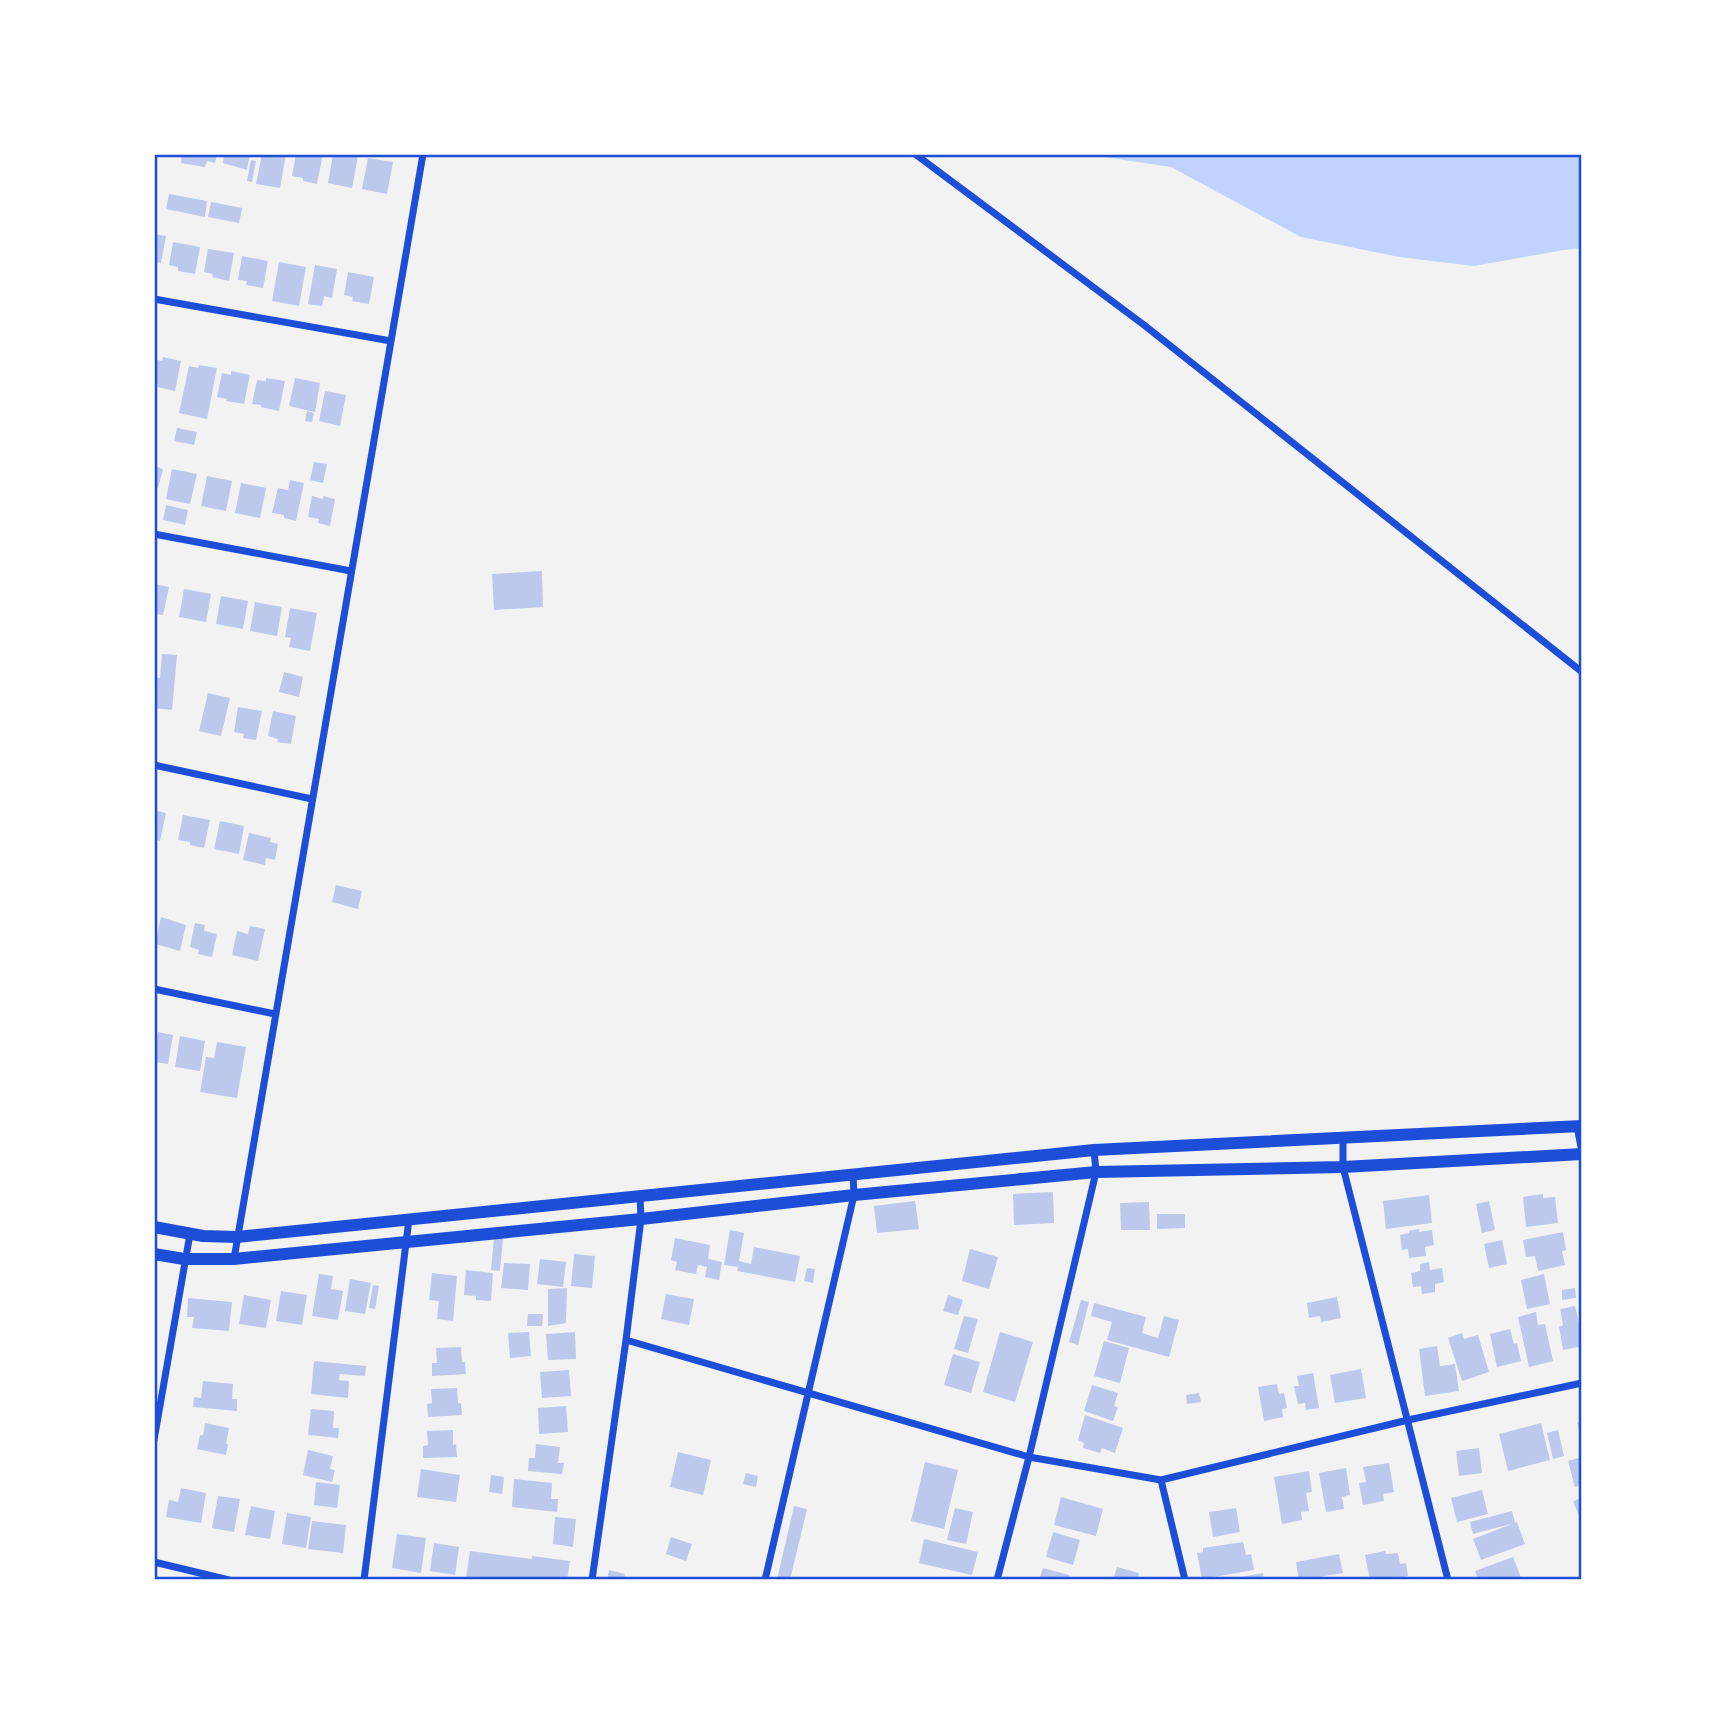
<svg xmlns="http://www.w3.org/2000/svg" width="1736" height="1734" font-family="Roboto,sans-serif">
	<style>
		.water { fill: #bfd3fe }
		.building { fill: #bdc9ec }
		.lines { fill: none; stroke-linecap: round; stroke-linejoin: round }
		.minor { stroke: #1d4ed8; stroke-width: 7 }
		.tertiary { stroke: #1d4ed8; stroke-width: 12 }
		.neatline { fill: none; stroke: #1d4ed8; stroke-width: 2.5 }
	</style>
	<rect width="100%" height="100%" fill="#f2f2f2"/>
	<path class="water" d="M1084,154H1582V248L1564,250L1474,266L1399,257L1301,237L1171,167Z"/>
	<path class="building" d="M182,154H217L215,163L207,161L205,167L181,163Z
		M224,154H250L247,170L223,163Z
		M262,154H286L280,188L256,184Z
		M296,154L309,156L310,154H323L317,184L303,181V178L292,176Z
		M333,154L358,156L352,188L328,183Z
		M368,158L393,162L387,194L362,189Z
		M251,160L256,161L252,182L247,181Z
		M169,194L207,201L205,217L166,209Z
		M211,202L242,208L239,223L208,217Z
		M154,234L166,236L161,263L154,262Z
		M173,242L200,247L195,274L178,271V267L169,265Z
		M208,249L234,253L229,281L212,277L213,274L204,272Z
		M242,256L268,261L263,288L246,285L247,281L238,280Z
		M279,262L306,267L299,306L272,301Z
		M315,265L337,269L332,298L324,296L322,306L308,304Z
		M348,272L374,277L369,304L352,301L353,297L344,295Z
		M163,357L181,361L175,391L157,387L158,385L154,384V359L162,361Z
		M199,365L217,368L207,419L179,413L189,366L198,368Z
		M231,371L250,375L244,404L226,401L227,399L217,397L222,373L231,375Z
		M266,378L285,381L279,411L261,407V405L252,404L257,380L266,381Z
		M295,378L320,383L315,412L289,406Z
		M325,391L346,395L340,426L319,421Z
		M307,411L314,413L312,422L305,421Z
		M177,428L197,432L194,445L174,441Z
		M314,462L327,464L323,483L310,480Z
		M157,467L163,469L158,488L154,487Z
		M172,469L197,474L190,504L166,499Z
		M207,476L232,481L226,511L201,506Z
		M290,480L304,483L296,521L284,518V515L272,513L278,488L288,490Z
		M241,483L266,488L260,518L235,513Z
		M312,496L323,499V496L335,499L330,526L318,523L319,519L308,517Z
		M166,505L188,510L185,525L163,520Z
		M542,571L543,607L494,610L492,574Z
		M154,584L169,587L163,615L154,614Z
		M184,589L211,594L206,622L179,617Z
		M221,596L248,601L243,629L216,624Z
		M255,602L282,607L277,636L250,631Z
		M290,608L317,613L310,651L289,647L291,638L285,637Z
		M162,654L177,655L172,710L154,708V677L160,678Z
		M284,672L303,677L299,697L279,692Z
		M208,693L230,698L221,736L199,731Z
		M238,707L262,711L256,740L243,738L244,734L234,732Z
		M273,711L296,716L291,744L277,742L278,739L268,736Z
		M154,810L166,813L160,841L154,839Z
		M183,815L210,820L204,848L190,845V842L178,840Z
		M220,821L244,826L239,854L214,849Z
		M249,833L271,838L270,842L278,844L275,860L266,858L265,865L243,860Z
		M336,885L362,891L358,909L332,902Z
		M161,917L186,925L180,951L155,944Z
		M195,923L205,925L204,931L217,934L212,957L198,954L199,950L190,947Z
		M250,926L265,929L258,961L232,955L237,931L248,934Z
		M158,1032L173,1035L168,1064L154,1062V1037L157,1038Z
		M180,1036L205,1041L200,1071L175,1067Z
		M217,1042L246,1047L237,1098L200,1092L206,1057L214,1058Z
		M1053,1192L1054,1223L1014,1225L1013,1194Z
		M1543,1194V1198L1555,1197L1558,1223L1526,1227L1523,1197Z
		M1429,1195L1432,1223L1386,1229L1383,1201Z
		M915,1201L919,1229L877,1233L874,1206Z
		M1489,1201L1495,1230L1482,1233L1476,1204Z
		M1149,1202L1150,1230H1121L1120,1203Z
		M1157,1214H1185V1228L1157,1229Z
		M1419,1229V1232L1432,1230L1434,1245L1425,1247L1426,1256L1409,1258L1408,1249L1402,1250L1400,1235L1409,1233V1231Z
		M730,1230L744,1233L739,1261L751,1264L754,1247L800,1256L795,1282L737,1271L738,1267L724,1265Z
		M1563,1232L1566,1250L1562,1251L1565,1265L1538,1271L1535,1256L1526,1257L1523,1240Z
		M494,1238L503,1239L500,1271L491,1270Z
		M675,1238L710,1245L708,1259L722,1262L719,1280L705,1277L707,1267L698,1265L696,1274L675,1270L677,1262L671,1260Z
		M1502,1240L1507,1264L1489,1268L1484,1244Z
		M970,1249L998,1257L989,1289L962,1281Z
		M574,1254L595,1256L592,1288L571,1286Z
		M540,1259L566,1262L563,1287L537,1284Z
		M1429,1262L1430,1270L1442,1268L1444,1282L1435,1284V1292L1422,1294L1421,1286L1413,1287L1411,1273L1420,1271V1264Z
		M504,1263L530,1264L528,1290L501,1288Z
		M807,1268L815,1269L813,1283L804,1281Z
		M466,1270L493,1273L491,1301L476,1300V1296L464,1295Z
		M432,1273L457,1276L453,1321L437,1319L439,1301L429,1300Z
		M319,1274L333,1276L331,1289L343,1291L338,1320L312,1316Z
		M1544,1274L1550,1304L1527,1309L1521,1280Z
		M350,1279L371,1283L365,1314L345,1311Z
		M373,1285L379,1286L375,1309L369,1308Z
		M567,1288L566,1323L548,1326V1289Z
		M1575,1288L1576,1298L1562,1300V1290Z
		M281,1291L307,1295L302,1325L276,1321Z
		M666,1294L694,1299L689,1325L661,1319Z
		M244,1295L271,1300L266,1328L239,1324Z
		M948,1295L963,1300L958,1315L943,1311Z
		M1337,1297L1341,1318L1321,1322L1320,1316L1309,1318L1307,1303Z
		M188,1298L232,1302L229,1331L192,1328L194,1317H187Z
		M1081,1300L1089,1302L1078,1345L1069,1342Z
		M1094,1303L1146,1317L1142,1333L1158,1338L1164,1316L1179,1320L1169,1357L1107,1340L1112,1322L1091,1316Z
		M1575,1306L1579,1323H1582V1346L1563,1350L1559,1327L1563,1325L1560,1309Z
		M1536,1312L1538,1325L1545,1324L1553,1361L1529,1367L1518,1317Z
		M528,1314H543L542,1326H527Z
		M964,1316L978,1319L968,1353L954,1349Z
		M1510,1329L1514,1344L1517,1343L1521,1361L1497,1367L1490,1334Z
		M529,1332L531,1356L510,1358L508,1333Z
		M575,1332L576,1359L548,1360L546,1334Z
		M1000,1332L1033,1342L1015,1402L983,1392Z
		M1462,1333L1464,1339L1478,1335L1489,1372L1462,1381L1448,1338Z
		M1104,1341L1129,1348L1120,1383L1094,1376Z
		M1437,1346L1440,1366L1455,1364L1459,1391L1425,1396L1419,1349Z
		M461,1347L462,1362H465L466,1374L432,1376V1363H437L436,1348Z
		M953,1354L980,1362L971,1393L944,1385Z
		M314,1361L366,1366L365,1376L340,1374L339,1380L349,1381L348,1398L311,1394Z
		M1361,1369L1366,1398L1335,1403L1330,1375Z
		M569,1370L571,1396L542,1398L540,1372Z
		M1313,1373L1319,1408L1306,1410L1305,1403L1298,1404L1294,1386H1299L1297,1376Z
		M203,1381L233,1384L232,1399H237V1411L193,1407L194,1397L201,1398Z
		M1277,1384L1279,1394L1284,1393L1287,1408L1282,1409L1283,1417L1264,1421L1258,1387Z
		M1092,1385L1118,1393L1114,1406L1118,1407L1113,1421L1084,1411Z
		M457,1388L458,1403H461L462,1415L428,1417L427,1404L432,1403L431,1389Z
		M1199,1393L1201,1402L1187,1404L1186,1395Z
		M566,1406L568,1432L539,1434L538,1408Z
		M311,1409L334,1411L333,1428H339L338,1438L308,1435Z
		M1085,1415L1123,1428L1115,1453L1102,1448L1100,1453L1083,1448L1084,1443L1078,1440Z
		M1582,1421V1439H1581L1577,1422Z
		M205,1423L229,1428L226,1444H228L226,1455L197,1449L200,1435H203Z
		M1541,1423L1550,1460L1508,1471L1499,1434Z
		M453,1430V1445L456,1444L457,1457L423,1458V1446L428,1445L427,1431Z
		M1558,1430L1564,1456L1553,1459L1547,1433Z
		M536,1444L560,1447L558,1463H564L562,1474L528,1471L529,1458H535Z
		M1479,1448L1482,1473L1459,1476L1456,1451Z
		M308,1450L333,1456L330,1469L335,1470L332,1482L303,1475Z
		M678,1452L711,1460L703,1495L670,1487Z
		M1582,1457V1485L1575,1487L1568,1461Z
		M925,1462L958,1470L944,1529L911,1521Z
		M1389,1463L1394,1492L1383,1494L1384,1501L1363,1505L1359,1483L1366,1482L1363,1467Z
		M1346,1468L1350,1495L1342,1497L1344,1509L1326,1512L1319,1473Z
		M421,1469L460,1475L456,1502L417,1497Z
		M1309,1471L1312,1492L1306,1493L1309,1511L1301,1512L1302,1520L1282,1524L1274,1477Z
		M746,1473L758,1476L756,1487L743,1484Z
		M491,1475L504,1477L502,1494L489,1492Z
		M514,1479L552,1483L551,1499H558L557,1512L512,1507Z
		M316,1482L340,1485L337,1508L314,1505Z
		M181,1488L206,1493L201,1523L166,1517L169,1500L178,1502Z
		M1482,1490L1488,1514L1457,1522L1451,1498Z
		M218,1496L240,1499L234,1532L212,1528Z
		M1061,1497L1103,1509L1096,1536L1054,1525Z
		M1582,1498V1524L1573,1501Z
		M251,1506L275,1511L270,1539L245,1535Z
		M794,1506L807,1509L790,1580H777Z
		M955,1508L973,1512L966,1544L947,1540Z
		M1236,1508L1240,1532L1213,1537L1209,1512Z
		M1512,1511L1515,1523L1473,1534L1470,1522Z
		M287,1513L311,1517L306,1548L282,1544Z
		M555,1517L576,1519L573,1547L553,1544Z
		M312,1521L346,1525L343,1553L308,1549Z
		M1517,1522L1525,1544L1481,1560L1473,1539Z
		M1053,1532L1080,1540L1073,1565L1046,1557Z
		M397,1534L426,1538L421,1573L392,1568Z
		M671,1537L692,1544L686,1561L666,1554Z
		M924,1539L978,1552L972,1575L919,1563Z
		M1243,1542L1246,1555L1251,1554L1254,1570L1202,1579L1197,1553L1203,1552V1548Z
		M434,1543L459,1547L455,1575L430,1571Z
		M470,1551L532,1559V1556L570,1561L567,1580H472V1579L466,1578Z
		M1385,1551L1386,1554L1398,1553L1400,1564L1406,1563L1408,1576L1387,1580H1370L1365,1555Z
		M1339,1554L1343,1573L1319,1577V1580H1299L1296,1562Z
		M1513,1557L1522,1580H1478L1475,1571Z
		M1117,1567L1139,1573L1137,1580H1113Z
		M1043,1568L1069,1575L1068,1580H1039Z
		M609,1570L625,1574L624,1580H607Z
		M1263,1573L1264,1580H1230V1579Z"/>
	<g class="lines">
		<path class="minor" d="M915,154L1144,325L1582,672
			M154,299L391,341
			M154,534L351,571
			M154,765L312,799
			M154,989L275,1014
			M1577,1126L1582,1152
			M1343,1138V1167L1448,1580
			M234,1259L423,154
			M626,1340L1029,1457L1161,1480L1408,1420L1582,1383
			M154,1440L190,1234
			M1161,1480L1185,1580
			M154,1562L229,1580
			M364,1580L409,1219
			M592,1580L626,1340L641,1219L640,1196
			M765,1580L854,1195L853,1174
			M997,1580L1029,1457L1096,1172L1094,1150"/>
		<path class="tertiary" d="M154,1227L203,1236L237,1237L1094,1150L1582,1126
			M154,1254L184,1259H234L641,1219L854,1195L1096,1172L1343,1167L1582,1154"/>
	</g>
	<rect width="1736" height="1734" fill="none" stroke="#ffffff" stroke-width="312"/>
	<rect x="156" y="156" width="1424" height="1422" class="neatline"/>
</svg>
